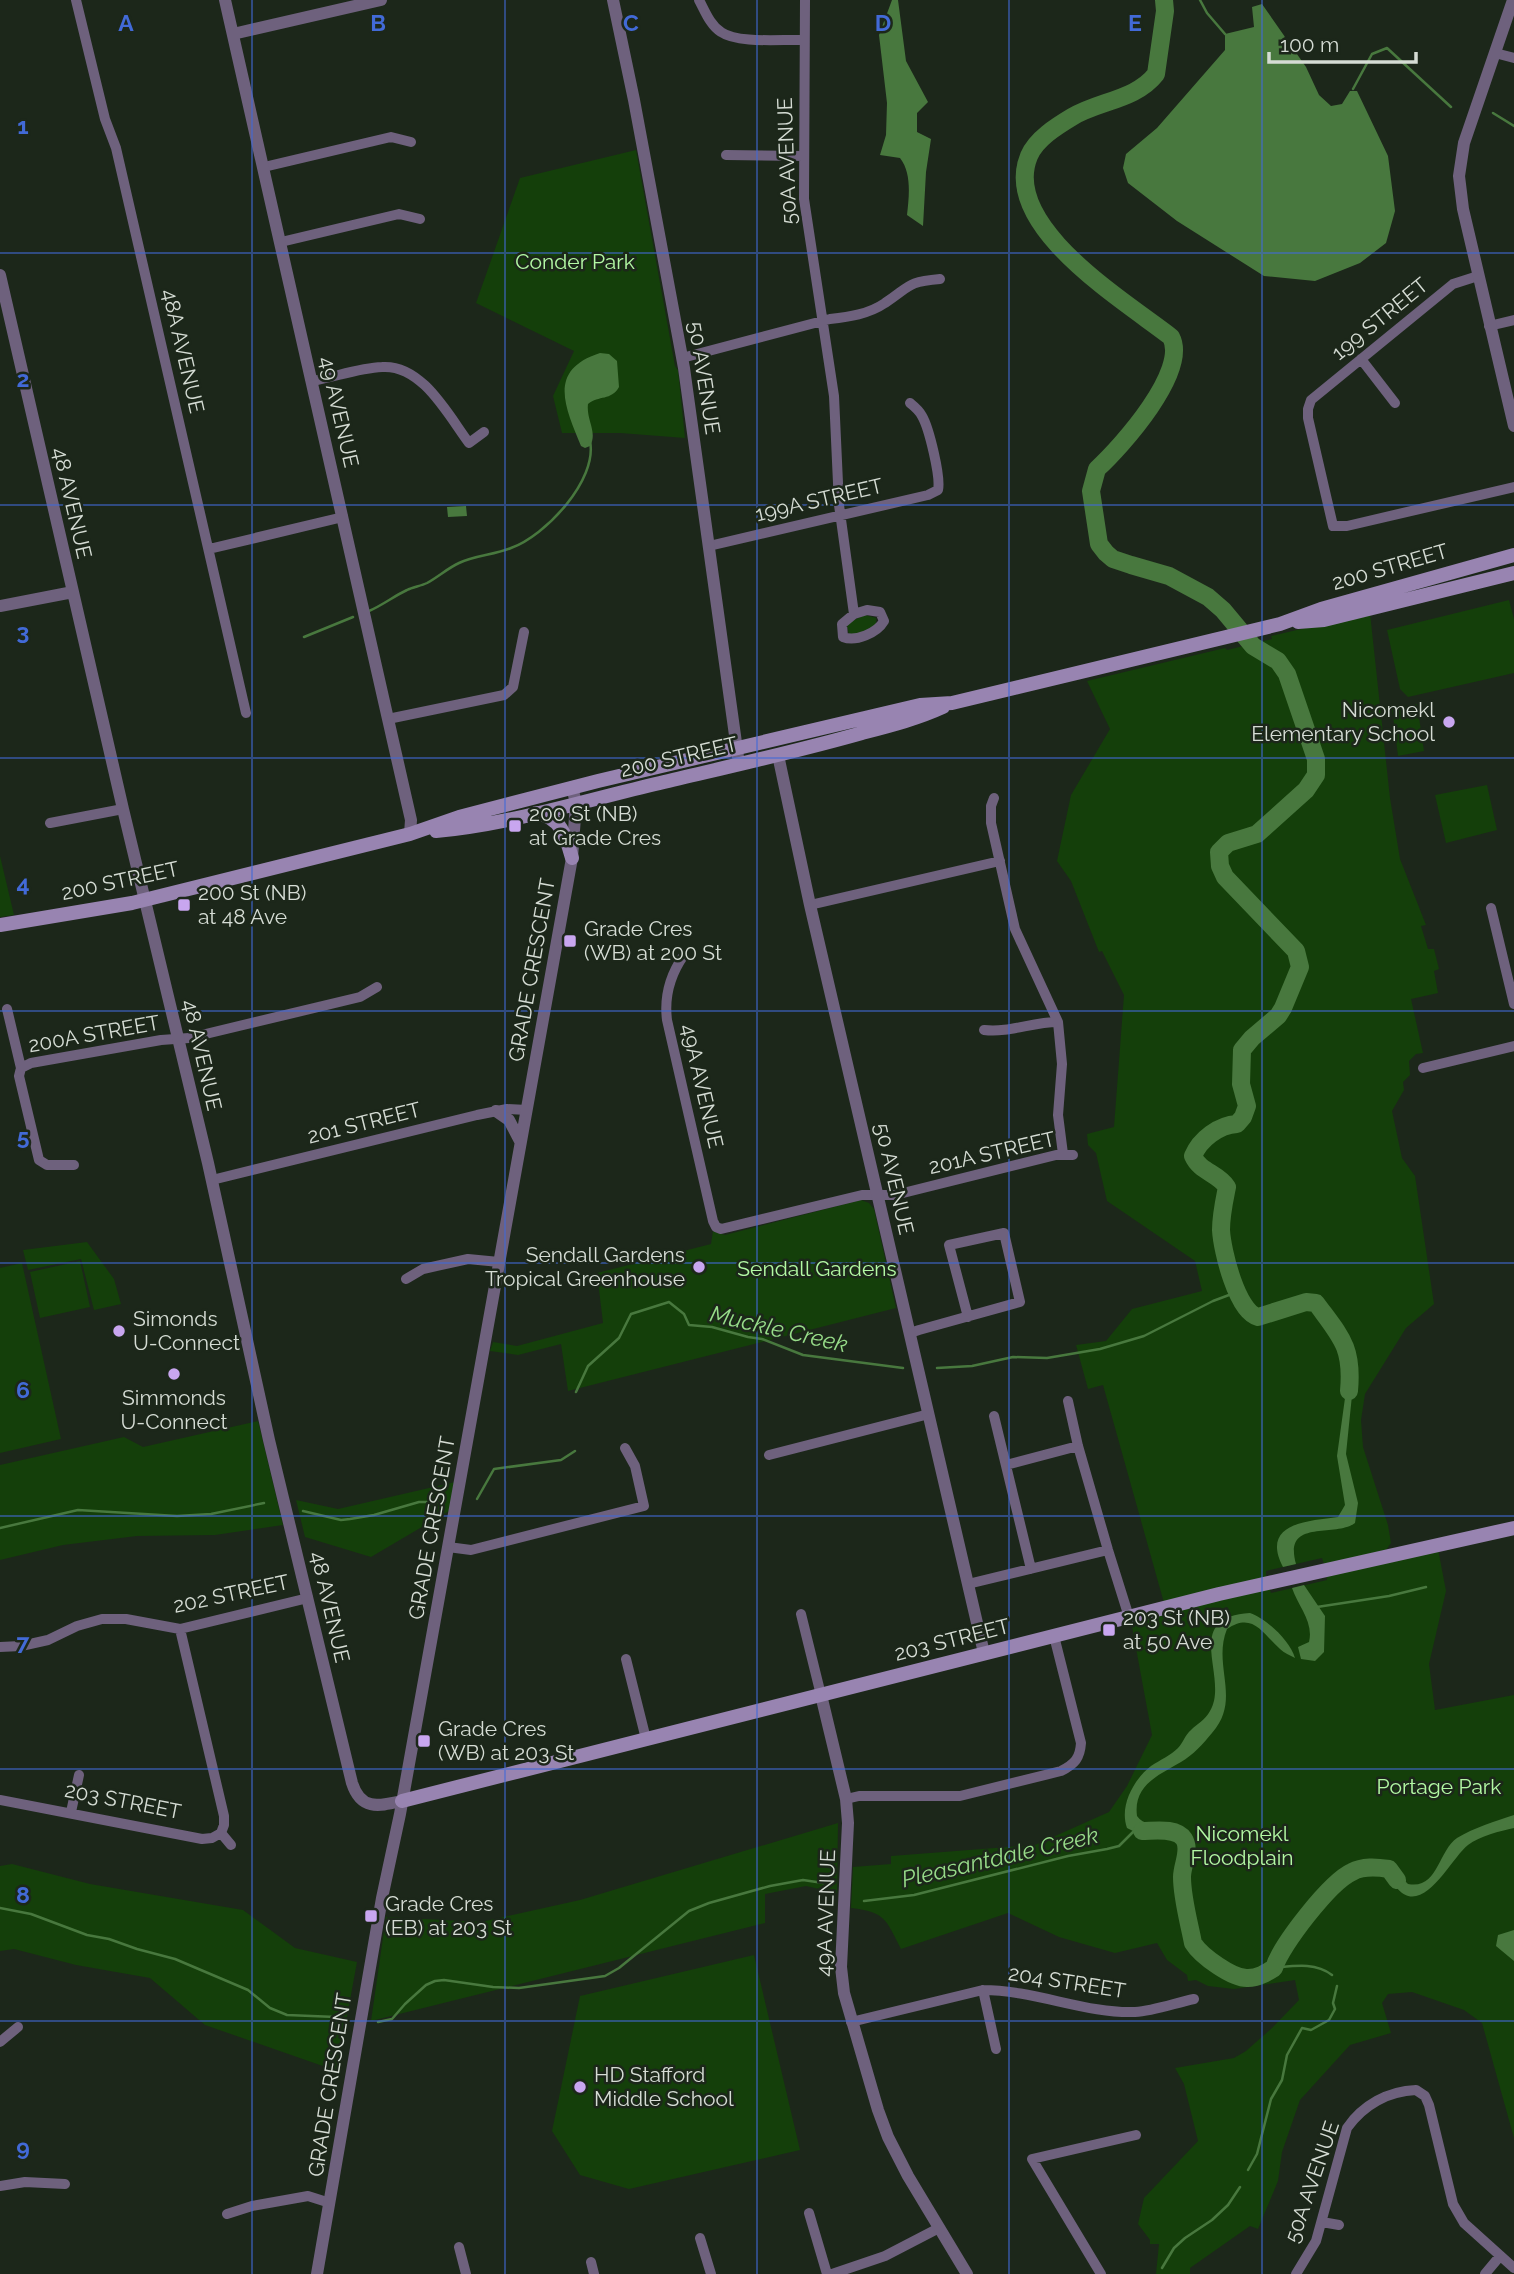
<svg xmlns="http://www.w3.org/2000/svg" width="1514" height="2274" font-family="Raleway,sans-serif">
	<style>
		.green { fill: #143f0a }
		.water { fill: #48783e }
		.lines { fill: none; stroke-linecap: round; stroke-linejoin: round }
		.stream { stroke: #48783e; stroke-width: 2.5 }
		.river { stroke: #48783e; stroke-width: 18 }
		.minor { stroke: #6e617d; stroke-width: 10 }
		.tertiary { stroke: #6e617d; stroke-width: 12 }
		.secondary { stroke: #9884b1; stroke-width: 14 }
		.grid { fill: none; stroke: #426ad7; stroke-width: 2; stroke-opacity: 0.55 }
		.poi-dot { fill: #c8a6ef; stroke: #1c271a; stroke-width: 2.5 }
		.labels { text-anchor: middle; stroke-width: 5; stroke-linejoin: round; paint-order: stroke }
		.street-label { font-size: 21px; fill: #d5dcd4; stroke: #1c271a }
		.park-label { font-size: 21px; fill: #b3f9a4; stroke: #1c271a }
		.poi-label { font-size: 21px; fill: #d5dcd4; stroke: #1c271a; text-anchor: start }
		.water-label { font-size: 23px; font-style: italic; fill: #97dc89; stroke: #1c271a }
		.grid-label { font-size: 23px; text-anchor: middle; font-weight: bold; fill: #426ad7; stroke: #1c271a; stroke-width: 5; stroke-linejoin: round; paint-order: stroke }
	</style>
	<rect width="100%" height="100%" fill="#1c271a"/>
	<path class="green" d="M636,150L675,366L678,370L685,438L620,433H562L553,396L574,351L476,303L520,178Z
		M1509,600L1514,619V673L1408,697L1400,689L1387,630Z
		M1370,613L1390,798L1400,859L1426,925L1421,926L1428,949H1434L1439,969L1434,971L1438,993L1411,999L1423,1053L1416,1054L1409,1061L1410,1075L1403,1082L1404,1090L1392,1111L1402,1158L1415,1176L1434,1304L1406,1328L1365,1394L1361,1420L1363,1447L1388,1525L1391,1543L1386,1550L1324,1564L1322,1558L1266,1571V1577L1164,1603L1103,1385L1088,1389L1076,1345L1106,1341L1132,1309L1202,1291L1195,1261L1107,1201L1096,1153L1088,1145L1087,1134L1114,1127L1124,995L1102,951L1099,952L1071,881L1057,861L1071,795L1110,729L1087,681L1225,648L1227,650L1272,639L1271,636Z
		M865,615L876,618V625L854,636L849,634L847,626L850,622Z
		M1417,704L1424,751L1398,756L1392,708Z
		M1487,785L1497,830L1446,843L1435,795Z
		M0,856L14,915L0,917Z
		M861,1200L869,1203L874,1209L896,1308L568,1391L561,1344L518,1355L490,1351L493,1342L517,1346L603,1323L597,1273L711,1244L713,1231L725,1235Z
		M87,1242L114,1279L121,1304L94,1310L81,1259L28,1270L23,1250Z
		M80,1261L90,1307L40,1318L30,1272Z
		M22,1263L61,1439L0,1453V1268Z
		M258,1421L283,1525L215,1535L137,1536L63,1545L0,1560V1465L124,1437L143,1447Z
		M455,1482L449,1511L371,1557L305,1537L296,1500L338,1509Z
		M1438,1549L1446,1591L1429,1664L1435,1710L1514,1695V2138L1482,2023L1464,2010L1412,1992L1388,1994L1382,2003L1391,2033L1350,2045L1300,2100L1282,2152L1278,2181L1258,2229L1250,2226L1190,2268V2274H1156L1159,2244H1150V2240L1138,2224L1144,2198L1198,2141L1184,2084L1175,2068L1234,2058L1246,2051L1272,2028L1299,2000L1295,1980L1234,1989L1208,1986L1196,1980L1188,1981L1187,1975L1167,1960L1157,1943L1115,1953L1059,1937L1008,1913L901,1949C886,1920 886,1912 851,1908L853,1867L891,1864V1856L1035,1845L1109,1812L1127,1786L1152,1735L1131,1621L1269,1587L1271,1593L1327,1580L1326,1574Z
		M838,1823L837,1893L806,1886L765,1894V1923L371,2021L386,1917L481,1922L580,1900Z
		M12,1864L90,1884L243,1910L295,1948L357,1962L337,2071L205,2025L150,1978L76,1965L14,1949L0,1951V1866Z
		M754,1955L800,2150L629,2189L580,2175L552,2131L580,1996Z"/>
	<path class="water" d="M892,0H898L906,61L928,102L917,113V132L931,139L926,172L923,226L907,215C909,197 912,173 900,158L880,155L886,135L887,103L879,35Z
		M1262,4L1306,67L1319,95L1331,106L1342,104L1350,91H1357L1388,156L1395,211L1386,243L1360,263L1315,281L1264,276L1177,221L1128,183L1123,168L1126,154L1157,128L1225,50V34L1254,27L1252,7Z
		M600,353L609,354L617,361L619,387C611,401 599,395 588,404C586,420 598,432 590,446L585,448L581,446C565,407 547,370 600,353Z
		M466,506L467,516L448,517L447,507Z
		M1355,1366L1346,1454L1358,1503L1355,1523C1335,1538 1283,1518 1296,1564L1283,1567C1260,1523 1308,1521 1338,1517L1345,1505L1337,1456L1349,1369Z
		M1304,1585L1325,1616L1324,1652L1315,1661L1301,1659L1298,1647L1309,1642C1314,1622 1298,1606 1292,1588Z
		M1250,1613C1267,1619 1290,1641 1295,1658C1290,1655 1284,1653 1280,1649C1263,1634 1253,1611 1227,1629C1212,1666 1242,1699 1212,1733C1203,1744 1193,1755 1181,1762C1159,1775 1133,1785 1137,1816C1143,1825 1156,1824 1164,1830L1162,1838L1137,1833L1127,1828C1119,1806 1134,1779 1151,1766C1160,1760 1171,1755 1178,1748C1183,1743 1185,1735 1191,1730C1197,1724 1205,1720 1210,1711C1230,1678 1180,1617 1250,1613Z
		M1514,1815V1828C1500,1831 1480,1836 1468,1845C1451,1858 1422,1920 1396,1887C1392,1882 1392,1877 1389,1872L1381,1870L1379,1861L1394,1866L1400,1876L1408,1884C1438,1890 1438,1851 1457,1838C1473,1828 1496,1821 1514,1815Z
		M1514,1930V1961L1496,1946L1498,1935Z"/>
	<g class="lines">
		<path class="stream" d="M1200,0L1207,13L1225,34
			M1353,89L1372,54L1387,48L1451,107
			M1493,113L1514,126
			M369,611C383,605 394,596 407,590C413,587 421,586 427,583C438,577 448,568 459,563C476,555 494,555 511,548C545,536 598,480 590,441
			M304,637L353,617
			M937,1368L972,1366L1013,1357L1047,1358L1100,1349L1144,1336L1213,1301L1237,1292
			M576,1392L588,1366L619,1338L631,1314L669,1302L684,1314L689,1325L712,1327L748,1337L762,1339L803,1355L903,1368
			M477,1499L494,1469L561,1460L575,1451
			M303,1511L341,1520L350,1519L374,1515L419,1502H438
			M0,1528L78,1510L177,1516L211,1514L264,1503
			M1317,1607L1389,1596L1426,1587
			M864,1901L914,1895L1068,1856L1107,1849L1119,1846L1135,1830
			M0,1908L31,1914L87,1935L109,1939L137,1949L175,1959L248,1990L270,2008L287,2015L336,2017
			M1274,1968C1294,1966 1315,1962 1332,1975
			M378,2022L392,2019L405,2004L426,1985L435,1981L444,1980L493,1987L519,1988L605,1976L619,1968L689,1911L709,1903L770,1886L803,1880L830,1884
			M1248,2170L1257,2154L1271,2099L1282,2080L1287,2055L1302,2028L1311,2030L1329,2020L1335,2009L1333,2003L1337,1986
			M1162,2268L1174,2248L1185,2238L1212,2220L1228,2205L1240,2187"/>
		<path class="river" d="M1164,0L1165,11L1156,74C1136,100 1098,101 1072,117C1057,126 1036,139 1029,156C1000,226 1125,301 1171,337C1189,371 1122,446 1097,469L1091,491L1099,544L1106,553L1113,559L1131,565L1169,576L1208,597L1223,610L1253,646L1278,661L1287,674L1316,759V775L1306,790L1257,834L1228,843L1219,852L1220,866L1225,877L1296,951L1300,967L1283,1008L1278,1016L1252,1038L1242,1050L1241,1084L1247,1106L1243,1117L1237,1124C1219,1125 1200,1139 1193,1156C1200,1172 1218,1173 1227,1187C1224,1202 1221,1215 1221,1230C1222,1250 1237,1312 1258,1317L1306,1302L1316,1303C1341,1337 1353,1347 1349,1391
			M1142,1831C1154,1831 1176,1827 1184,1839C1191,1850 1182,1865 1182,1877C1182,1898 1189,1922 1193,1943C1201,1956 1233,1979 1248,1978C1258,1978 1266,1973 1274,1968C1281,1945 1330,1882 1352,1872C1363,1866 1376,1867 1389,1869L1397,1880"/>
		<path class="minor" d="M76,0L105,119L116,148L246,713
			M699,0C705,11 710,25 721,32C738,44 783,39 804,40
			M805,0L804,199L834,396L839,505L854,614
			M1495,53L1514,58
			M726,155L804,156
			M264,167L391,137L411,142
			M281,242L399,214L420,219
			M1478,276L1453,284L1311,400L1308,409V418L1333,526H1347L1514,487
			M1489,326L1514,320
			M682,358L830,319C849,317 869,314 885,303C911,286 906,282 940,279
			M1361,359L1395,403
			M312,381C335,377 359,368 382,367C422,364 448,415 469,443L484,432
			M709,546L928,495L938,490C941,477 929,428 922,416C919,410 915,407 910,403
			M209,549L343,517
			M867,610L880,612L884,621C877,633 856,642 843,637L842,624L854,614Z
			M388,719L504,695L513,687L524,632
			M994,798L991,806V823L1015,929L1058,1022L1062,1064L1058,1115L1063,1154
			M50,823L123,809
			M810,905L1000,861
			M1491,908L1514,1004
			M684,955C670,975 664,996 667,1020L713,1221L716,1227L721,1229L862,1195H895L1056,1155H1073
			M7,1009L21,1068L19,1076L39,1160L47,1165H74
			M984,1030C1009,1033 1032,1022 1058,1022
			M21,1068L31,1063L161,1040L189,1038L360,997L377,987
			M1423,1068L1514,1046
			M212,1180L477,1115L507,1109L527,1110
			M406,1279L423,1269L468,1259L499,1262
			M910,1333L919,1330L1020,1302L1004,1233L949,1245L968,1317
			M1068,1401L1078,1446L1108,1550L1129,1617
			M994,1416L1031,1569
			M769,1455L929,1414
			M1006,1465L1078,1446
			M448,1547L471,1550L644,1506L635,1466L625,1448
			M968,1584L1108,1550
			M801,1614L821,1695
			M180,1629L224,1816V1825L221,1833
			M0,1647L21,1646L48,1640L77,1626L102,1619H126L180,1629L308,1598
			M626,1659L646,1739
			M846,1799L859,1796H960L1061,1771C1075,1764 1080,1758 1081,1743L1054,1636
			M0,1800L202,1839L212,1838L221,1833
			M71,1812L79,1775
			M221,1833L231,1845
			M983,1990L996,2049
			M851,2022L983,1990C1034,1990 1087,2014 1135,2012C1154,2011 1175,2003 1194,1999
			M0,2042L18,2027
			M0,2186L25,2182L65,2184
			M809,2213L827,2274
			M227,2214L252,2206L308,2196L330,2203
			M1322,2222L1339,2225
			M700,2238L711,2274
			M459,2247L466,2274
			M591,2262L594,2274
			M832,2274L885,2256L939,2228
			M1101,2274L1032,2159L1136,2135
			M1296,2274L1316,2241L1347,2128C1363,2105 1388,2091 1416,2090L1425,2096L1429,2105L1453,2204L1464,2223L1514,2268
			M1485,2274L1500,2256"/>
		<path class="tertiary" d="M225,0L388,719L411,820L410,834
			M613,0L634,100L684,368L738,757
			M1513,0L1464,143L1459,176L1463,209L1514,426
			M233,34L381,0
			M0,275L123,809L208,1163L269,1440L352,1783C361,1811 379,1806 402,1801
			M0,606L73,592
			M778,755L810,905L984,1653
			M496,1111L509,1120L520,1141
			M821,1695L846,1799L848,1823L841,1967L844,1993L878,2110L888,2137L908,2176L967,2274
			M317,2274L382,1898L400,1814L572,858L576,803L572,787"/>
		<path class="secondary" d="M1298,622L1324,620L1514,573
			M536,813C561,817 566,836 572,858
			M436,831C512,824 586,800 660,783C727,767 795,752 862,733C889,726 917,719 943,707
			M0,925L132,903L410,834L459,817L598,781L920,705L952,703L1280,624L1321,609L1514,555
			M402,1801L1219,1594L1514,1528"/>
	</g>
	<path class="grid" d="M252,0V2274M505,0V2274M757,0V2274M1009,0V2274M1262,0V2274M0,253H1514M0,505H1514M0,758H1514M0,1011H1514M0,1263H1514M0,1516H1514M0,1769H1514M0,2021H1514"/>
	<g class="poi-dot">
		<circle cx="1449" cy="722" r="7"/>
		<rect x="508" y="819" width="14" height="14" rx="3.5"/>
		<rect x="177" y="898" width="14" height="14" rx="3.5"/>
		<rect x="563" y="934" width="14" height="14" rx="3.5"/>
		<circle cx="699" cy="1267" r="7"/>
		<circle cx="119" cy="1331" r="7"/>
		<circle cx="174" cy="1374" r="7"/>
		<rect x="1102" y="1623" width="14" height="14" rx="3.5"/>
		<rect x="417" y="1734" width="14" height="14" rx="3.5"/>
		<rect x="364" y="1909" width="14" height="14" rx="3.5"/>
		<circle cx="580" cy="2087" r="7"/>
	</g>
	<g class="labels">
		<g class="street-label">
			<text transform="translate(787 161) rotate(-92)" y="7">50A AVENUE</text>
			<text transform="translate(1380 319) rotate(-39)" y="7">199 STREET</text>
			<text transform="translate(183 351) rotate(77)" y="7">48A AVENUE</text>
			<text transform="translate(704 378) rotate(81)" y="7">50 AVENUE</text>
			<text transform="translate(339 412) rotate(77)" y="7">49 AVENUE</text>
			<text transform="translate(819 500) rotate(-13)" y="7">199A STREET</text>
			<text transform="translate(72 503) rotate(77)" y="7">48 AVENUE</text>
			<text transform="translate(1390 567) rotate(-16)" y="7">200 STREET</text>
			<text transform="translate(679 757) rotate(-13)" y="7">200 STREET</text>
			<text transform="translate(120 881) rotate(-12)" y="7">200 STREET</text>
			<text transform="translate(532 970) rotate(-80)" y="7">GRADE CRESCENT</text>
			<text transform="translate(94 1034) rotate(-10)" y="7">200A STREET</text>
			<text transform="translate(202 1055) rotate(77)" y="7">48 AVENUE</text>
			<text transform="translate(702 1086) rotate(77)" y="7">49A AVENUE</text>
			<text transform="translate(364 1123) rotate(-14)" y="7">201 STREET</text>
			<text transform="translate(992 1153) rotate(-13)" y="7">201A STREET</text>
			<text transform="translate(894 1179) rotate(77)" y="7">50 AVENUE</text>
			<text transform="translate(432 1528) rotate(-80)" y="7">GRADE CRESCENT</text>
			<text transform="translate(231 1594) rotate(-12)" y="7">202 STREET</text>
			<text transform="translate(330 1607) rotate(77)" y="7">48 AVENUE</text>
			<text transform="translate(952 1640) rotate(-14)" y="7">203 STREET</text>
			<text transform="translate(123 1801) rotate(11)" y="7">203 STREET</text>
			<text transform="translate(826 1913) rotate(-88)" y="7">49A AVENUE</text>
			<text transform="translate(1067 1982) rotate(9)" y="7">204 STREET</text>
			<text transform="translate(330 2085) rotate(-81)" y="7">GRADE CRESCENT</text>
			<text transform="translate(1312 2182) rotate(-71)" y="7">50A AVENUE</text>
		</g>
		<g class="park-label">
			<text x="575" y="269">Conder Park</text>
			<text x="817" y="1276">Sendall Gardens</text>
			<text x="1439" y="1794">Portage Park</text>
			<text x="1242" y="1841">Nicomekl<tspan x="1242" dy="24">Floodplain</tspan></text>
		</g>
		<g class="poi-label">
			<text x="1435" y="717" text-anchor="end">Nicomekl<tspan x="1435" dy="24">Elementary School</tspan></text>
			<text x="529" y="821">200 St (NB)<tspan x="529" dy="24">at Grade Cres</tspan></text>
			<text x="198" y="900">200 St (NB)<tspan x="198" dy="24">at 48 Ave</tspan></text>
			<text x="584" y="936">Grade Cres<tspan x="584" dy="24">(WB) at 200 St</tspan></text>
			<text x="685" y="1262" text-anchor="end">Sendall Gardens<tspan x="685" dy="24">Tropical Greenhouse</tspan></text>
			<text x="133" y="1326">Simonds<tspan x="133" dy="24">U-Connect</tspan></text>
			<text x="174" y="1405" text-anchor="middle">Simmonds<tspan x="174" dy="24">U-Connect</tspan></text>
			<text x="1123" y="1625">203 St (NB)<tspan x="1123" dy="24">at 50 Ave</tspan></text>
			<text x="438" y="1736">Grade Cres<tspan x="438" dy="24">(WB) at 203 St</tspan></text>
			<text x="385" y="1911">Grade Cres<tspan x="385" dy="24">(EB) at 203 St</tspan></text>
			<text x="594" y="2082">HD Stafford<tspan x="594" dy="24">Middle School</tspan></text>
		</g>
		<g class="water-label">
			<text transform="translate(779 1329) rotate(13)" y="8">Muckle Creek</text>
			<text transform="translate(1000 1857) rotate(-13)" y="8">Pleasantdale Creek</text>
		</g>
	</g>
	<g class="grid-label">
		<text x="126" y="31">A</text>
		<text x="378" y="31">B</text>
		<text x="631" y="31">C</text>
		<text x="883" y="31">D</text>
		<text x="1135" y="31">E</text>
		<text x="23" y="134">1</text>
		<text x="23" y="387">2</text>
		<text x="23" y="640">3</text>
		<text x="23" y="892">4</text>
		<text x="23" y="1145">5</text>
		<text x="23" y="1398">6</text>
		<text x="23" y="1650">7</text>
		<text x="23" y="1903">8</text>
		<text x="23" y="2156">9</text>
	</g>
	<path d="M1269 52v10h147v-10" fill="none" stroke="#d5dcd4" stroke-width="3.5"/>
	<text x="1280" y="52" font-size="21" fill="#d5dcd4" stroke="#1c271a" stroke-width="5" paint-order="stroke">100 m</text>
</svg>
